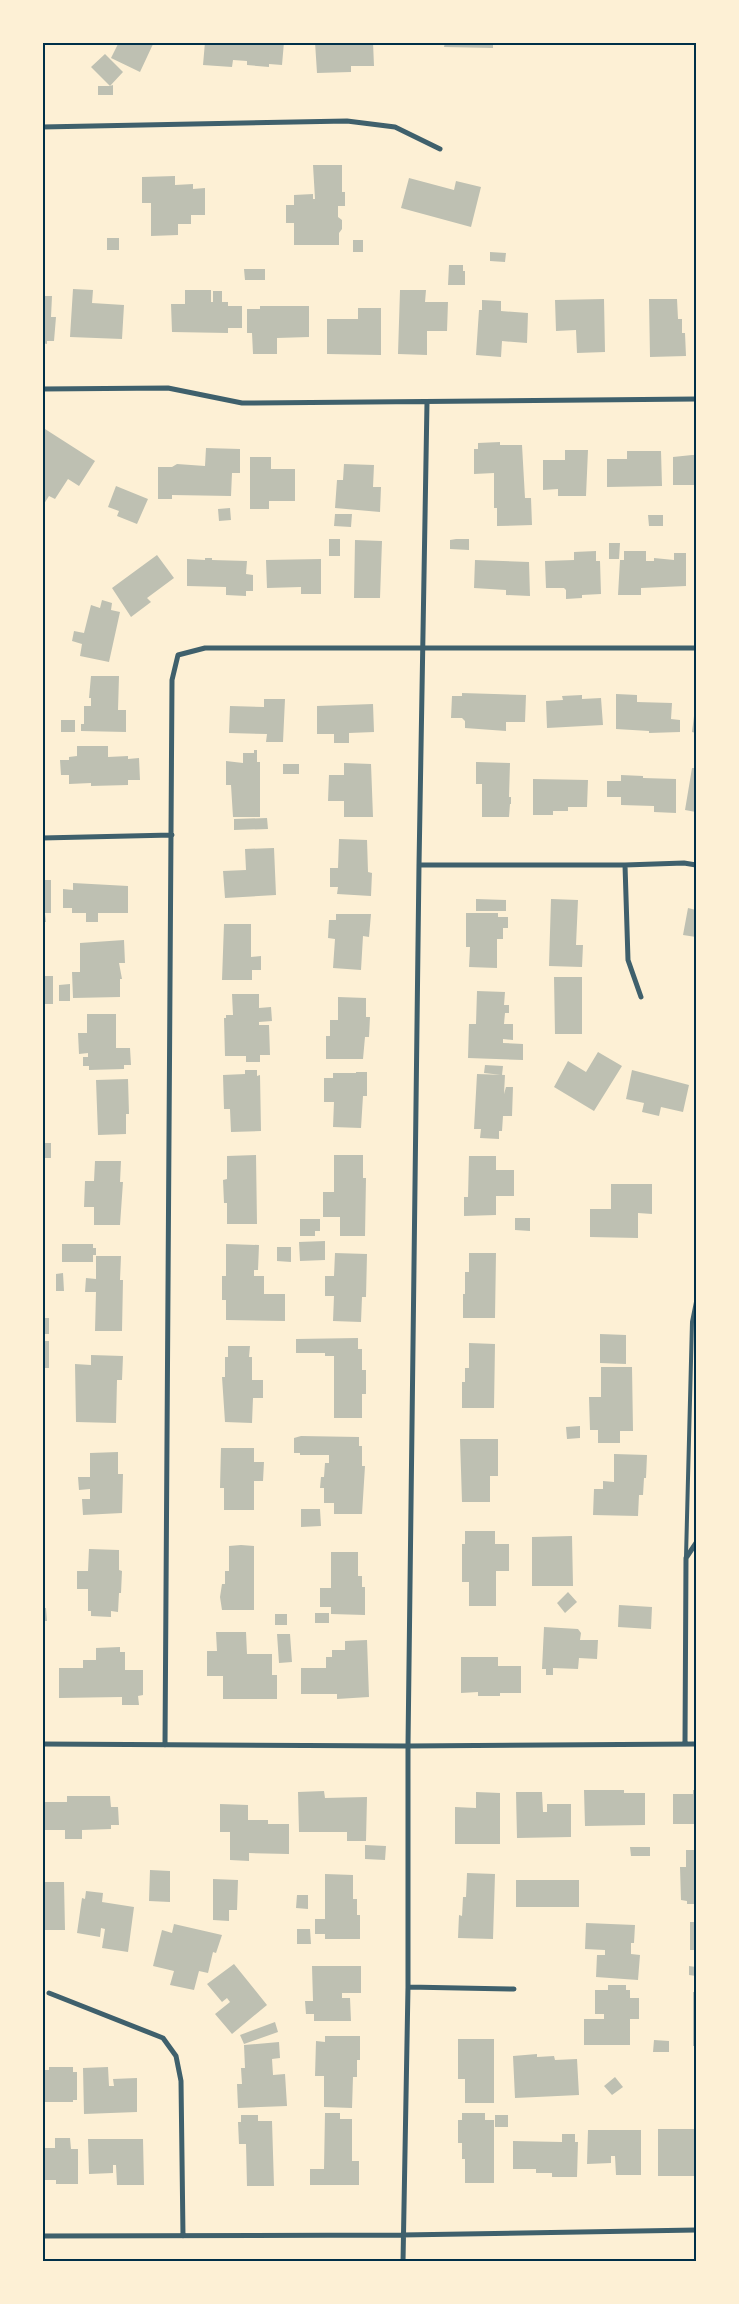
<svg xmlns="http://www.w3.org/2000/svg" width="739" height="2304" font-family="'Source Serif 4',serif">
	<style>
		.building { fill: #bec0b2 }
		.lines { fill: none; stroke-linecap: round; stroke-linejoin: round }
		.service { stroke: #3f606c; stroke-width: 4 }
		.minor { stroke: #3f606c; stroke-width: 5 }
		.neatline { fill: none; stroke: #003049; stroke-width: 2 }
	</style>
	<rect width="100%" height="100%" fill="#fdf0d5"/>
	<path class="building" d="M119,42H154L140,72L111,58Z
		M205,42H284L282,65L269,64V67L247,65V61L233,60L232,67L203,65Z
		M315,42H373L374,66H351V72L317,73Z
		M445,42H493V48L444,47Z
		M105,54L123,72L110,86L113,85V95H98V86H110L91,67Z
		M313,165H342V192H345V206H338V217L342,220V229L339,233V245H294V223H286V205H294V195L313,194V199H315Z
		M175,176V185L193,184V189L205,188V215H191V224H178V235L151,236V203H142V177Z
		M409,178L454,190L456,181L481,187L471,227L401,208Z
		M107,238H119V250H107Z
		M353,240H363V252H353Z
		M490,252L506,253L505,262L490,261Z
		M449,265H463V271H465V285H448Z
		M244,269H265V280H245Z
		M73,289L93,290L92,303L124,305L122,339L70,337Z
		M185,290H211V302H213V291H222V302H228V306H242V328H228V333L172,332L171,304H185Z
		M400,290H426L425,302H448L447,331H427V355L398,354Z
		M42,296H52L51,317H56L54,341H47V344L42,343Z
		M604,299L605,352L577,353L576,330L556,331L555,300Z
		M649,299H677L678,319H682V333H685L686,356L650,357Z
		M482,300L501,301V311L528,313L527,343L502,341L501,357L476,355L479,310H482Z
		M260,306H309V337L277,338V354H253L252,333H247V309H260Z
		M358,308H381V355L327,354V319H358Z
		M45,429L95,461L79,486L68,479L55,499L49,496L42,507V433Z
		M500,442V445H522L525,498H531L532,525L497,526V508H494V473L474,474V449H478V443Z
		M206,448L240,449V473H232L231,496L172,495V499H158V467H172L177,464L205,466Z
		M565,450H588L586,496H558V489L543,490V460H565Z
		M627,451H661L662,486L607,487V459H627Z
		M692,455H696V485H673V457Z
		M250,457H271V469H295V501H269V509H250Z
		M344,464L374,465L373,487H381L380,512L335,508L337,480H343Z
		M116,486L148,499L137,524L117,516L119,511L108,507Z
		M230,508L231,520L219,521L218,509Z
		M335,514H352L351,527L334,526Z
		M648,515H663V526H649Z
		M329,539H340V556H329Z
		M456,539H469V550L450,549V540Z
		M355,540L382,541L380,598H354Z
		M609,543H620L619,559H609Z
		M596,551V561H600L601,594L582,595V598L566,599V590L564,588H546L545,561L574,560V552Z
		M624,551H646V561H654V558L674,560V553H686V586L641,588V595H618L620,560H624Z
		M157,555L174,578L147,598L151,602L131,617L112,588Z
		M205,558H212V560L247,561L246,574L253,575V591H246V596L226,595V587L187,586V559L205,560Z
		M321,559V594H301V587L267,588L266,560Z
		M475,560L529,562L530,596L506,595V590L474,588Z
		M102,600L112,603L111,610L120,612L109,662L80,656L82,644L72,641L74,631L84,633L91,605L100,608Z
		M91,676H119L118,710H126V732L81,731V724H84V706H91V698H89Z
		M462,693L526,695L525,722H506V731L465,728V721L462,718H451L452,696H462Z
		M616,694L637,695V702L672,703L671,719L680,720V732L649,733V731L616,729Z
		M582,695V699L601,698L603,725L547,728L546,701L563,700L562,696Z
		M264,699H285L283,742H266L267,734L229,733L230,706L264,707Z
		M373,704L374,732L349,733V743H334V734H317V706Z
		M695,708H696V733L692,732Z
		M61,720H75V732H61Z
		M77,746H108V757L128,756V759L139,758L140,780H128V785L91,786V783L69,784V775H61L60,760H69V757L77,756Z
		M254,750H257V762H260V817H233L231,785H226V761L243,763V753H254Z
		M42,759H44L45,786H42Z
		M476,762L510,763L509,797H511V804H510L509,817H482V784H476Z
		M344,763L371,764L373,817H344V801H328L329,775H344Z
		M283,764H299V774H283Z
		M692,768H696V812L685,810Z
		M621,775L643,776V778L676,779V813L654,812V806L621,805V797H607V781H621Z
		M533,779L588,780L587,807H568V811H553V815H533Z
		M267,818L268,829L234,830V819Z
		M339,839L367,840L368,872L372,873L371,896L337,894L338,887H330V868H338Z
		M274,848L276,895L225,898L223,871L246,870L245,849Z
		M42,880H51V913H45L46,922H42Z
		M73,883L128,886V913H98V922H86V913H72V908H63V889L73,890Z
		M476,899L506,900V911H476Z
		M551,899L578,900L576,945H583L582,967L549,966Z
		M688,908L696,910V937L683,935Z
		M466,913H498V917H508V928H503V939H497V968L469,967L470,947H466Z
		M336,914H371L369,937L363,936L361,970L333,968L335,939L328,938L329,920H336Z
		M224,924H251V957L261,956V970H252V980H222Z
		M124,940L125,963H119L122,979H120V997L73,998L72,972H80V943Z
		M42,976H53V1004H42Z
		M554,977H582V1034H555Z
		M70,984V1001H59V985Z
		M477,991L505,992L504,1005H509V1013H505L504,1024H513V1040L503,1039V1043L523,1044V1060L468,1058L469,1024H476Z
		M232,994H259V1008L271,1007L272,1021L259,1022V1025H269L270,1055H260V1062H246V1056H225L224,1018H226V1015H233Z
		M338,997L366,998V1017H370L369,1037H365L363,1059H326V1036H330V1020H338Z
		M87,1014H116V1048H130L131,1065H124V1069L89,1070V1066H83V1057H88V1053L79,1054L78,1033H87Z
		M598,1052L622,1066L594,1111L554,1087L568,1061L586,1072Z
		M485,1065L503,1066L502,1075L484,1073Z
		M245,1070H257V1076L260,1075L261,1131L231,1132L230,1109H224L223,1075L245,1074Z
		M632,1070L689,1085L683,1112L661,1107L659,1116L642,1112L644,1103L626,1099Z
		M356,1072H367V1096H363L361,1128L333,1127L334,1102H324V1078H333V1073H356Z
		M477,1074L505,1075L504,1094L506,1087H513L512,1116H503L502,1131H499V1139L480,1138L481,1129H474Z
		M128,1079L129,1114H126V1134L98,1135L96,1080Z
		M42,1143H51V1158H42Z
		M256,1155L257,1224H227V1203H224L223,1180L227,1179V1156Z
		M334,1155H363V1178H366L365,1236H340V1217H323V1192H334Z
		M469,1156H496V1170H514V1196H496V1215L464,1216V1197H468Z
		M95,1161H121L120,1182H123L120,1225H94V1207H84L85,1181H94Z
		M611,1184H652V1214L638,1213V1238L590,1237V1209H611Z
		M515,1218H530V1231L515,1230Z
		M300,1219H320V1231H315V1236H300Z
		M325,1241V1260L300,1261L299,1242Z
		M62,1244H93V1248H96V1255H93V1262H62Z
		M226,1244L259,1245L258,1270H254V1276H264V1294H285V1321L226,1320V1300H222V1276H226Z
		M277,1247H291V1262L277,1261Z
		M335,1253L367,1254L366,1297H362L361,1322L333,1321L334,1296H325V1276H334Z
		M469,1253H496L495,1318H463V1294H465V1272H469Z
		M96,1256H121L120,1280H123L122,1331H95L96,1292H85L86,1278L96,1279Z
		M63,1273L64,1291H56V1274Z
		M42,1318H49V1334H42Z
		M600,1334L626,1335V1364L600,1363Z
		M358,1338V1349H362V1370H366V1394H362V1418H334V1356H325V1353H296V1339Z
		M42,1341H49V1368H42Z
		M469,1343L495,1344L494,1408H462V1382H465V1368H469Z
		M228,1346H250L249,1357H252V1380H263V1398H253L252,1423L225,1422L222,1377H225V1357H228Z
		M91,1355L123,1356L122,1380H117L116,1423L76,1422L75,1364L91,1365Z
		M601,1367H632L633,1431H620V1443H598V1430H590L589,1397H601Z
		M580,1426V1438L567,1439L566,1427Z
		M301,1436L359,1437V1446H362V1466H365L362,1514H334V1503H324V1488H320L321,1477H324L325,1463H329V1455H300V1453H294V1438Z
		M460,1439H498V1476H490V1502H462Z
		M221,1448H254V1462H264L263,1481H254V1510H224V1488H220Z
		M118,1452V1474H123L122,1513L83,1515L82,1499H90V1489L79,1490L78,1477H90V1453Z
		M614,1454L647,1455L646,1478H644L643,1495H639L638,1516L593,1515L594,1489H603V1481L614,1482Z
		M301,1509H320L321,1526L301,1527Z
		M465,1531H495V1544H509V1571H496V1606H469V1582H462V1544H465Z
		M572,1536L573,1586H532V1537Z
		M241,1545L254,1546V1610H222L220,1597L222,1584H225V1571H229V1546Z
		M89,1549L119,1550V1570L122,1571L121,1593H119L118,1612L111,1611V1617L91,1616V1611H88V1589H77V1571H88Z
		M331,1552H358V1576H362V1587H365V1615L331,1614V1607H320V1588H331Z
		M568,1592L577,1602L565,1613L557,1603Z
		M619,1605L652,1607L651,1629L618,1627Z
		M42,1608H46L47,1621H42Z
		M315,1613H329V1623H315Z
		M275,1614H287V1625H275Z
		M544,1627L578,1629L581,1633L580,1640H598L597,1659L579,1658L578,1669L553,1668V1675H546V1669H542Z
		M216,1632H246L247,1654H272V1675H277V1699H223V1676H207V1651H217Z
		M277,1634H290L292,1662L279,1663Z
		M367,1640L369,1697L337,1699V1694H301V1668H326V1657H332V1650H345V1641Z
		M120,1647V1652H125V1670H143V1695L138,1696L139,1705H122V1697L59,1698V1668H83V1660H96V1648Z
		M461,1657H498V1666H521V1693H500V1696H478V1692L461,1693Z
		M584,1790H624V1793H645V1825L585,1826Z
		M693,1790H696V1824H673V1794H693Z
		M324,1791L325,1798L367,1797L366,1841H347V1832H299L298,1792Z
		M476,1792L500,1793V1844H455V1807L476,1808Z
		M516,1792H542L543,1812H547V1804H571V1837L517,1838Z
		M67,1796H110L111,1807H118L119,1825H111V1829L82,1830V1839H65V1830H45V1802H67Z
		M220,1804L248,1805V1820H268V1824H289V1854L249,1853V1861L230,1860V1832H220Z
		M365,1845L386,1846L385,1860L365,1859Z
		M630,1847H650V1856H631Z
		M686,1850H696V1904H687V1901L681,1900L680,1867H686Z
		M150,1870L170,1871V1902L149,1901Z
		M467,1873L495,1874L493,1939L458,1938L459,1915L462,1916L463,1897H466Z
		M325,1874L353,1875V1899H357V1915H360V1939H325V1934H315V1919H325Z
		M213,1879L238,1880L237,1910H229V1921L213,1920Z
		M516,1880H579V1907H516Z
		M43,1882H64L65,1930H42Z
		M86,1891L103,1893L102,1902L134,1907L128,1952L102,1948L105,1929L101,1928L100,1937L77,1933L82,1898L85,1899Z
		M297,1895H308V1909L296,1908Z
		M690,1922H696V1950H690Z
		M586,1923L635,1925L634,1943H631V1954L640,1955L638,1980L596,1977L597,1955H605V1950L585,1949Z
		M174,1924L222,1935L216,1953L213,1952L208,1973L199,1971L194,1990L170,1985L174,1971L153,1966L162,1930L172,1933Z
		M297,1929H310L311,1944H297Z
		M234,1964L267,2005L232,2034L215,2014L230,2002L227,1998L222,2002L207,1984Z
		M312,1966H361V1993H342V1998H350L351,2021H314V2014H306L305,2001H313Z
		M689,1966L696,1967V1976L689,1975Z
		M608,1985H626V1990H630V1998H639V2019H630V2045H584V2019H604V2014H595V1990H608Z
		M693,1992H696V2046H693Z
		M275,2022L278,2032L244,2044L240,2035Z
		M325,2036H360V2060H357V2077H353L352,2108L324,2107V2076H315L316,2041L325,2042Z
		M458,2039H494V2103H465V2079H458Z
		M654,2040L669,2041V2052H653Z
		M279,2042L280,2058L272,2059L273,2075L285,2074L287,2106L238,2108L237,2084H242L241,2068H245L244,2045Z
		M537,2054V2057L554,2056L555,2060L577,2059L579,2095L515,2098L513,2056Z
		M49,2067H73V2072H77V2100H73V2102H42V2070H49Z
		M108,2067L109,2086H114L113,2079L137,2078V2112L84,2114L83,2068Z
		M615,2077L623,2087L612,2095L604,2086Z
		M325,2113H340V2119H352V2161H359V2185H310V2169H324Z
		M462,2113H485V2120H494V2183H465V2159H462V2143H458V2120H462Z
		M241,2115H258V2121H272L274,2186H247L246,2144H239L238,2122H241Z
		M495,2115H508V2127H495Z
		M658,2129H696V2176H658Z
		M588,2130H641V2175H616L615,2156H611V2163L587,2164Z
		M562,2134H575V2142H578L577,2177H552V2173H536V2169H513V2141L562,2142Z
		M55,2138H70L71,2149H78V2184H56V2180H42V2148H55Z
		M88,2139H143L144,2185H117L116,2165H113V2173L89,2174Z"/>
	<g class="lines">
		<path class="service" d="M686,1557L692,1322L696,1302"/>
		<path class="minor" d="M42,127L347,121L395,127L440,149
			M42,389L168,388L242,403L696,399
			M42,838L172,835
			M419,865H625L684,863L696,865
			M625,865L628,960L641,997
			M685,1743L686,1558L696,1543
			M42,1744L408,1746L696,1744
			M165,1745L172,680L178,655L205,648H696
			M408,1987L514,1989
			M49,1993L163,2038L176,2056L181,2081L183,2236
			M42,2236L402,2235L696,2230
			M403,2262L408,1987V1746L419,865L427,402"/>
	</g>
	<rect width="739" height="2304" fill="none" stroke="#fdf0d5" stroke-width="88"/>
	<rect x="44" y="44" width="651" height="2216" class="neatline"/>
</svg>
